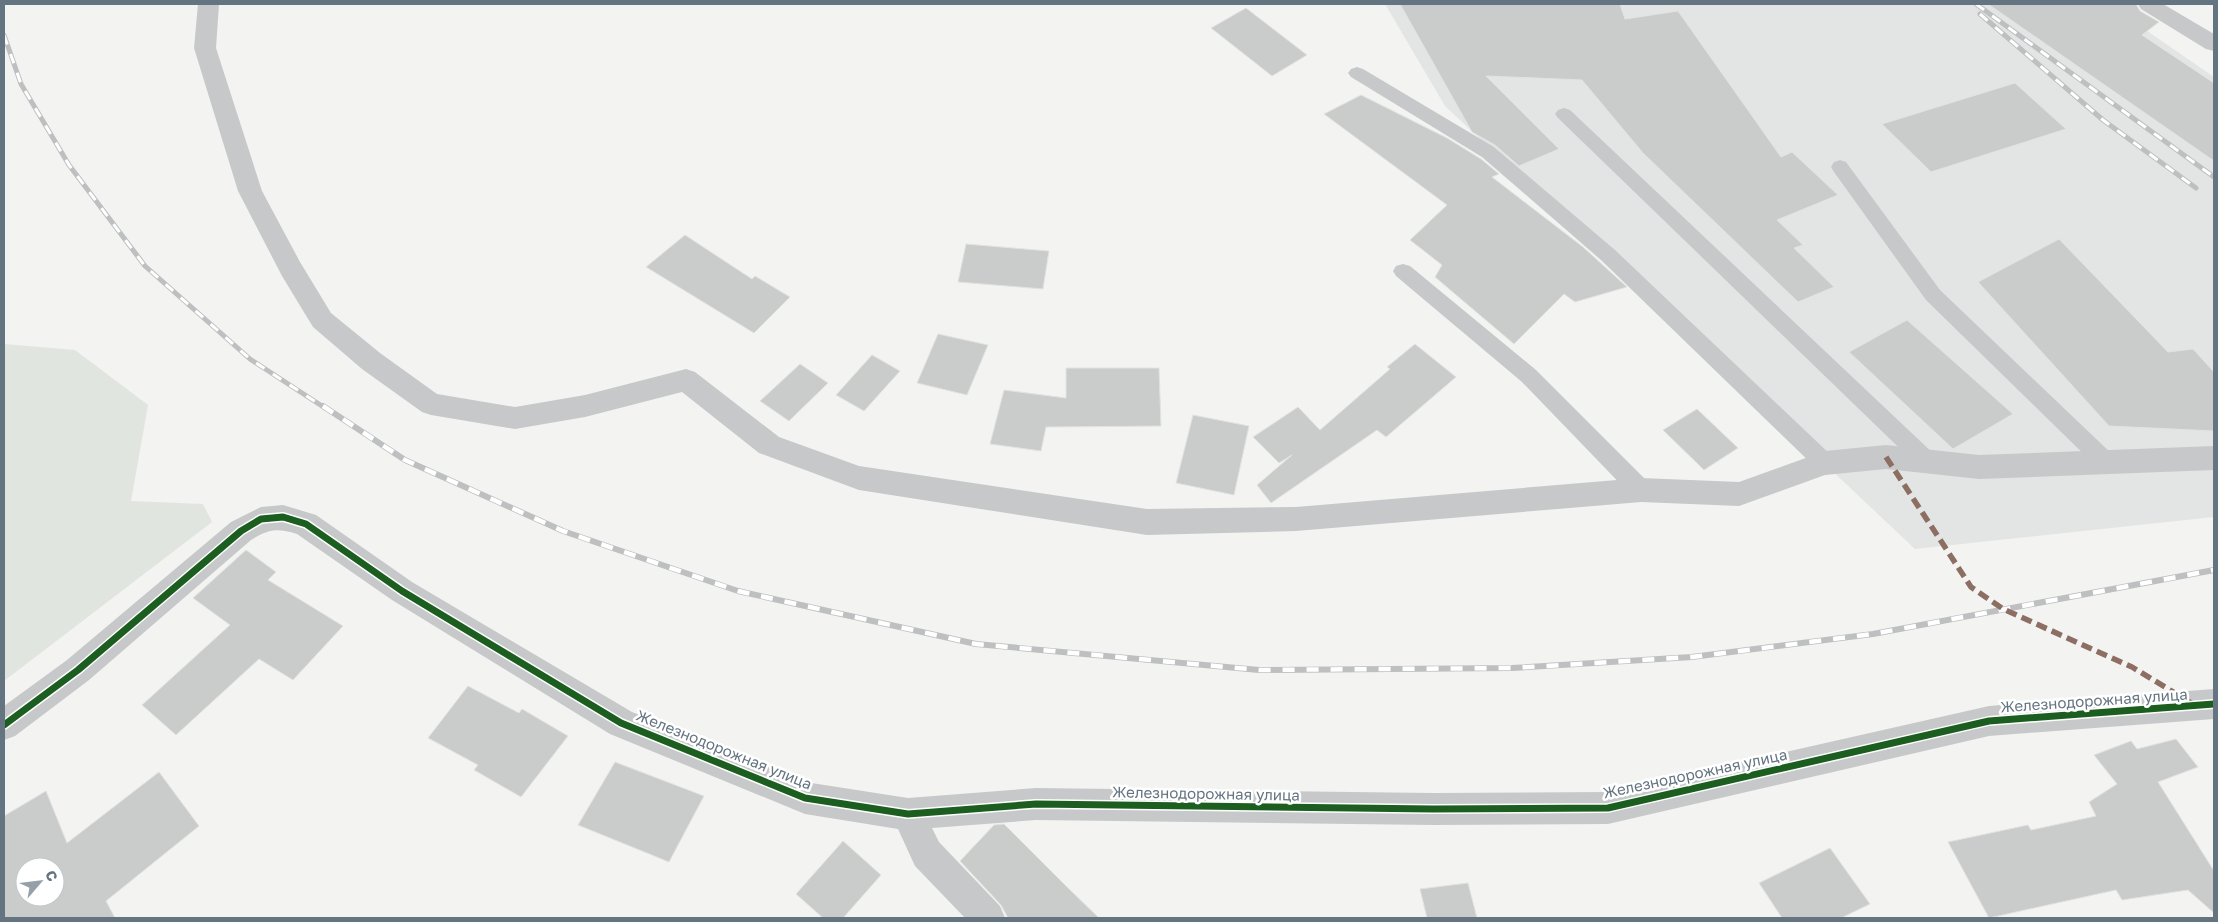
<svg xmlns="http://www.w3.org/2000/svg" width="2218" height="922" font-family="'Golos Text',sans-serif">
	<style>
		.built { fill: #e3e5e4 }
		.green { fill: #e1e5df }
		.building { fill: #cacccc; stroke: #e2e2e1; fill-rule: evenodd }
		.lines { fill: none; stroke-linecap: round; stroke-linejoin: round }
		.service { fill: #c7c8c9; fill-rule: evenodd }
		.minor { fill: #c7c8c9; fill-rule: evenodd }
		.rail-far1-casing { stroke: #bdbfc0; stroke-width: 5 }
		.rail-casing { stroke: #bdbfc0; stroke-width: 6 }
		.rail-far1 { stroke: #fff; stroke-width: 3; stroke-dasharray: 10; stroke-linecap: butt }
		.rail { stroke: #fff; stroke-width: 4.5; stroke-dasharray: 12; stroke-linecap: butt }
		.quiet { stroke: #8d6e63; stroke-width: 5.5; stroke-dasharray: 11 5.5; stroke-linecap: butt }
		.cycleway-casing { stroke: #fff; stroke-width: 10 }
		.cycleway { stroke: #1b5e20; stroke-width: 7 }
		.labels { text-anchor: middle; stroke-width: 5; stroke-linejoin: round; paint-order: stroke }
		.street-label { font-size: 15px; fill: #647481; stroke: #fff }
	</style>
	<rect width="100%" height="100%" fill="#f3f3f1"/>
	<path class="built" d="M1385,4H2108L2214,77V517L1915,549L1445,106Z"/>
	<path class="green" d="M4,344L75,350L148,405L131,501L203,504L212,522L4,681Z"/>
	<path class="building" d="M1400,4H1620L1625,19L1678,11L1781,157L1792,152L1838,195L1777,220L1803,245L1794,248L1834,287L1798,302L1643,153L1582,80L1486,76L1559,149L1519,166L1495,145L1472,132Z
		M1988,4H2136L2140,11L2159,22L2142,35L2214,83V161Z
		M1246,8L1307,55L1272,76L1211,28Z
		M2015,83L2066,129L1931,172L1882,124Z
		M1361,95L1447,138L1481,159L1499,174L1492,177L1583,247L1627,287L1575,302L1564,294L1514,344L1435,277L1442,265L1410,240L1447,205L1324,114Z
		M685,235L752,279L755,276L790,297L754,333L646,267Z
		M2059,239L2168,352L2193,349L2214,372V431L2109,426L1978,282Z
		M966,244L1049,251L1043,289L958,282Z
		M1907,320L2013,414L1953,449L1849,352Z
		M938,334L988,345L967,395L917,383Z
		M1415,344L1456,377L1386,437L1377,430L1271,503L1257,485L1292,455L1279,463L1253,437L1298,407L1320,430L1390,369L1387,367Z
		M872,355L900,371L864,411L836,395Z
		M800,364L828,383L789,421L760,401Z
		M1066,368H1159L1161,426L1046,427L1041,451L990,444L1004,390L1066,398Z
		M1697,409L1738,448L1704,470L1663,430Z
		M1193,415L1249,426L1234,495L1176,483Z
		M246,550L276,572L268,580L343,626L293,680L259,659L176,735L142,705L230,625L193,598Z
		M468,686L519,713L522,709L568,736L521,797L474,770L478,765L428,738Z
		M2176,739L2198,767L2158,782L2214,871V913L2188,890L2122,900L2116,890L1989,918L1948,842L2028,825L2031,830L2096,816L2089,802L2117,784L2094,755L2131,741L2137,749Z
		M615,762L704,796L669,862L578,825Z
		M159,772L199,826L106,901L115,918H4V816L46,791L67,843ZM25,867H55V897H25Z
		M1004,824L1067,887L1099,918H1008L1001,905L960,861L994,825Z
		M843,841L881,875L843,918H823L796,894Z
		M1830,848L1870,904L1841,918H1782L1759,883Z
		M1468,883L1477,918H1427L1420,889Z"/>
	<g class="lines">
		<path class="service" d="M1357,67L1363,69L1494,147L1615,250L1833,457L1836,463L1833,469L1825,472L1817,469L1601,260L1482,157L1351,77L1348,73L1351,69Z
			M1564,108L1570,110L1936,456L1939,462L1936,468L1928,471L1920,468L1558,118L1555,114L1558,110Z
			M1840,160L1846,162L1940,290L2114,456L2117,462L2114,468L2106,471L2098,468L1926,300L1834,172L1831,167L1834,162Z
			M1403,264L1410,266L1536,370L1649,483L1652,490L1649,497L1641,499L1633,497L1522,382L1396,276L1393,271L1396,266Z"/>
		<path class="minor" d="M198,4H219L216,48L262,191L300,262L331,313L380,353L437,394L515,407L585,395L686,369L695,372L779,437L859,466L1147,509L1296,507L1641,478L1739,482L1825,451L1886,445L1979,455L2214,446V470L1979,479L1886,469L1825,475L1739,506L1641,502L1296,531L1147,535L859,490L759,453L682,392L585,417L515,429L431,415L422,412L362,369L313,327L282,276L238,191L194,48Z
			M2138,4H2163L2214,34V51L2206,49L2141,9Z
			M283,505L316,515L412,582L632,712L805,782L908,798L1036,788L1433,793L1608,792L1989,706L2214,689V719L1989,736L1608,824L1433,825L1036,820L932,828L939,842L1000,906L1005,918H965L915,866L898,829L805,814L610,734L392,600L297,534C277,528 269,529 251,540L89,680L15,736L4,740V706L67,660L231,522L261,507Z"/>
		<defs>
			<path id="rail-far1" d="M1976,4L2214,177
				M1980,14L2103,120L2196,188
				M4,35L21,84L69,165L145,266L250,359L325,408"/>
			<path id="rail" d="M323,406L405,460L563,531L738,591L976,644L1259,670L1512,668L1692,657L1873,634L2214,570"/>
		</defs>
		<use href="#rail-far1" class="rail-far1-casing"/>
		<use href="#rail" class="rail-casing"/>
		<use href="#rail-far1" class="rail-far1"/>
		<use href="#rail" class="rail"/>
		<path class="quiet" d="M1886,457L1971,587L2003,609L2132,667L2193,704"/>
		<defs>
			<path id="cycleway" d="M4,725L78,670L241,531L261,519L283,517L306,524L402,591L621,723L805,798L908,814L1036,804L1433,809L1608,808L1989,721L2214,704"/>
		</defs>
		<use href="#cycleway" class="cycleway-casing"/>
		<use href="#cycleway" class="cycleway"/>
	</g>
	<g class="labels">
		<g class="street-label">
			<text transform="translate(2094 701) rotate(-4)" y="5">Железнодорожная улица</text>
			<text transform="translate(724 750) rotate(22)" y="5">Железнодорожная улица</text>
			<text transform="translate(1695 774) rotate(-12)" y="5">Железнодорожная улица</text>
			<text transform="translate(1206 794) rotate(1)" y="5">Железнодорожная улица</text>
		</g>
	</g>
	<rect width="2218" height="922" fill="none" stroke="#647481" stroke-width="10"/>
	<g transform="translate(40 882) rotate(62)"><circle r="24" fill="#ffffff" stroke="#c1c7cd"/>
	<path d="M0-4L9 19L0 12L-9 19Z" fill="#96a0a8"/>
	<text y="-8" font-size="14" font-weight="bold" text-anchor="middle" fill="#647481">С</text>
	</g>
</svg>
